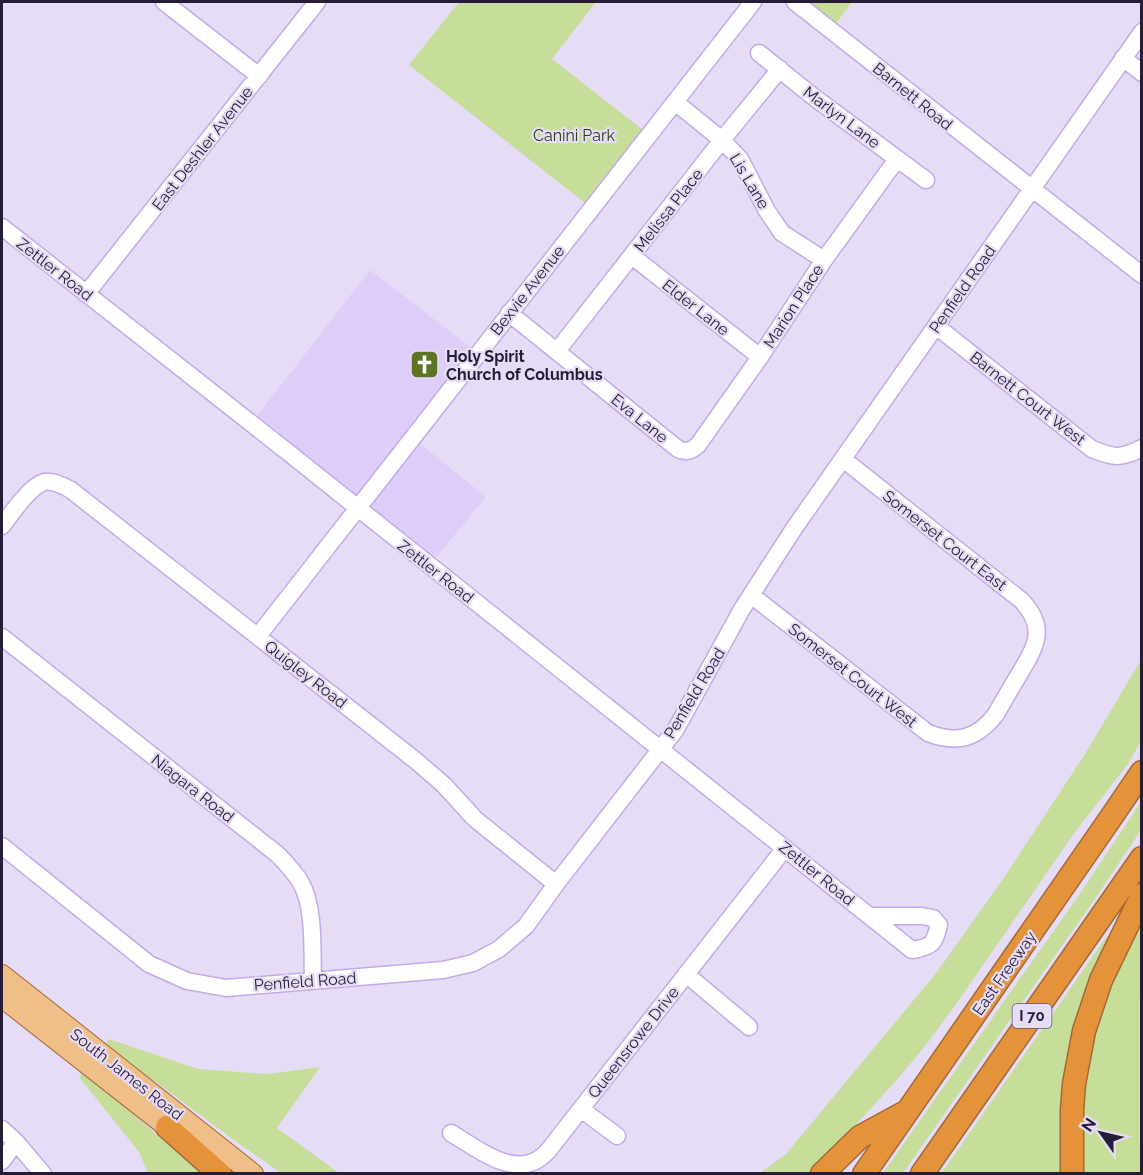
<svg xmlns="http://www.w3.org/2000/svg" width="1143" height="1175" font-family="Raleway,sans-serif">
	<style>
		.built { fill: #dfcdf9 }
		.green { fill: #c7de9a }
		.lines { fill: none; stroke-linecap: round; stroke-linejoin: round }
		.minor-casing { stroke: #c4a9e9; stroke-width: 19 }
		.major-casing { stroke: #a26939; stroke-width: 22 }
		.highway-casing { stroke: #a26939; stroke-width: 25 }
		.minor { stroke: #fff; stroke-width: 16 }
		.major { stroke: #efbe89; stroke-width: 20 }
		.highway { stroke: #e5933b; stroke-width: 22 }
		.labels { text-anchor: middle; stroke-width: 4.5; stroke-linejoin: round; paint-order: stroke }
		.shield { fill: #e6dcf6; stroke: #60566f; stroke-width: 1.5 }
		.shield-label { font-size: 15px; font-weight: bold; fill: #271c35 }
		.street-label { font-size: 16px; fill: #271c35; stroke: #e6dcf6 }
		.park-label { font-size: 16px; fill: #303c13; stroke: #e6dcf6 }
		.poi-label { font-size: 16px; font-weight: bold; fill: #271c35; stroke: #e6dcf6; text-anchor: start }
	</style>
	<rect width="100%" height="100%" fill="#e6dcf6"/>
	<path class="built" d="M370,270L478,353L413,438L486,497L429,566L250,425Z
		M1141,991V1148L1139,1146V996Z"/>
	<path class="green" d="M459,2H596L552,59L643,130L585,203L409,65Z
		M803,2H852L834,26Z
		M1141,660V741L1128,764L1075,832L956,1004L926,1045L895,1082L816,1168L810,1173L759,1174L786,1154L937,972L1003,879L1085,754Z
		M1141,802V830L1101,890L903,1173H883L1079,895Z
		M1141,917L1142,991L1139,996V1145L1141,1148V1173L1081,1174L1084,1089L1095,1030L1111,980Z
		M1107,936L1111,938L1064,1173L941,1174Z
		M109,1039L198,1069L268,1074L320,1067L277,1128L339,1173H281L231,1138L156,1082L134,1070L104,1046Z
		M84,1072L201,1173H148L139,1152L79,1077Z"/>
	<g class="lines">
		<defs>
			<path id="minor" d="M164,2L259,76
				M795,2L1142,275
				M759,53L815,98L926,180
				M1123,58L1142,73
				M675,102L722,140L740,159L767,211L782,233L824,260
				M2,227L294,457L912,950C932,947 934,944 939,925L933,918L922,916H870
				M632,256L760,357
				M86,294L317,2
				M509,313L678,449C686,453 691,451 698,445L760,357L824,260L897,159
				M936,326L1092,449C1114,458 1120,459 1142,448
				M557,351L722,140L780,69
				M2,526C11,514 29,487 44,482C53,480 64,486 71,490L415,760L444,785L475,819L556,884
				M751,595L928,733C957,744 977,739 996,714C1004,700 1012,686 1020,673C1036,646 1047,628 1022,601L843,459
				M258,636L753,2
				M2,637L277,854C286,863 295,872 301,883C315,907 312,953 313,981
				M2,846L149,964L187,981L226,988L443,970L473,963L499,949L526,926L556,884L676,729L742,609L795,527L1142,32
				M686,974L749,1027
				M581,1109L617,1136
				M2,1129L16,1142L43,1174
				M451,1133C473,1146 506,1173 533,1162C538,1160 544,1155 548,1151L785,848
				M2,1161L16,1142"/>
			<path id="major" d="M2,975L253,1174
				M2,997L179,1136"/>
			<path id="highway" d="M167,1127L220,1174
				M822,1174L860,1137L904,1113
				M864,1174L1110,819L1142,772
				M922,1174L1142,858
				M1072,1174V1110L1074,1084L1084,1031L1101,980L1142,895"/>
		</defs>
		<use href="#minor" class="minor-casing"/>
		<use href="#major" class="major-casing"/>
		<use href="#highway" class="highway-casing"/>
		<use href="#minor" class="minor"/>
		<use href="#major" class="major"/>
		<use href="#highway" class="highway"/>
	</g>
	<defs>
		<symbol id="church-square" viewBox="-11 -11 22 22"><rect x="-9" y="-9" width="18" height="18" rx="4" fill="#5e7425" stroke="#e6dcf6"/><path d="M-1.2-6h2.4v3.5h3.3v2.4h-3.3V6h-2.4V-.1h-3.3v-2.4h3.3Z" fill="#fff"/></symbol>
	</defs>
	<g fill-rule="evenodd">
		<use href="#church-square" x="408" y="348" width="33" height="33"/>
	</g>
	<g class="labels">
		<rect class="shield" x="1012.5" y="1004" width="39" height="24" rx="4.5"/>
		<g class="shield-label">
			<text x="1032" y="1021">I 70</text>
		</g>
		<g class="street-label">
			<text transform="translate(913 96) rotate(39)" y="6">Barnett Road</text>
			<text transform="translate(842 117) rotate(37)" y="6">Marlyn Lane</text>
			<text transform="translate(202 148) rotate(-52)" y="6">East Deshler Avenue</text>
			<text transform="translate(750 181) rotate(59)" y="6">Lis Lane</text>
			<text transform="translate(668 210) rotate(-52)" y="6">Melissa Place</text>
			<text transform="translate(55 269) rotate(38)" y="6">Zettler Road</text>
			<text transform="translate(962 289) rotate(-55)" y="6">Penfield Road</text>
			<text transform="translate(527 290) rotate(-52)" y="6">Bexvie Avenue</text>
			<text transform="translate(793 306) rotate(-57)" y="6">Marion Place</text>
			<text transform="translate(696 307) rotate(38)" y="6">Elder Lane</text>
			<text transform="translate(1028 398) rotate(38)" y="6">Barnett Court West</text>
			<text transform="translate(640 418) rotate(39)" y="6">Eva Lane</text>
			<text transform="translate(945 540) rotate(38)" y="6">Somerset Court East</text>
			<text transform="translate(436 571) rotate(38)" y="6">Zettler Road</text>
			<text transform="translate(306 674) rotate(38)" y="6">Quigley Road</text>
			<text transform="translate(853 675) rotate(38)" y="6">Somerset Court West</text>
			<text transform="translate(694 693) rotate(-59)" y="6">Penfield Road</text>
			<text transform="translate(193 788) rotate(38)" y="6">Niagara Road</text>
			<text transform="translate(817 873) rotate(39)" y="6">Zettler Road</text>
			<text transform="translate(1004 973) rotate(-55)" y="6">East Freeway</text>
			<text transform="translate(305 981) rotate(-4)" y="6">Penfield Road</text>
			<text transform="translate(633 1042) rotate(-52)" y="6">Queensrowe Drive</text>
			<text transform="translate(127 1074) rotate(38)" y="6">South James Road</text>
		</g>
		<g class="park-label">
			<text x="574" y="141">Canini Park</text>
		</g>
		<g class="poi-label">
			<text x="446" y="362">Holy Spirit<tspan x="446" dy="18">Church of Columbus</tspan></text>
		</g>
	</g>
	<rect width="1143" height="1175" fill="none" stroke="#271c35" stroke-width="6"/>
	<g transform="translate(1101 1133) rotate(304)" stroke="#e6dcf6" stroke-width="4.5" paint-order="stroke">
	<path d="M0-4.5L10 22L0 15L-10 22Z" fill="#271c35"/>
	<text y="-9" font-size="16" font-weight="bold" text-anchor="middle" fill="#271c35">N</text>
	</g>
</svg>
